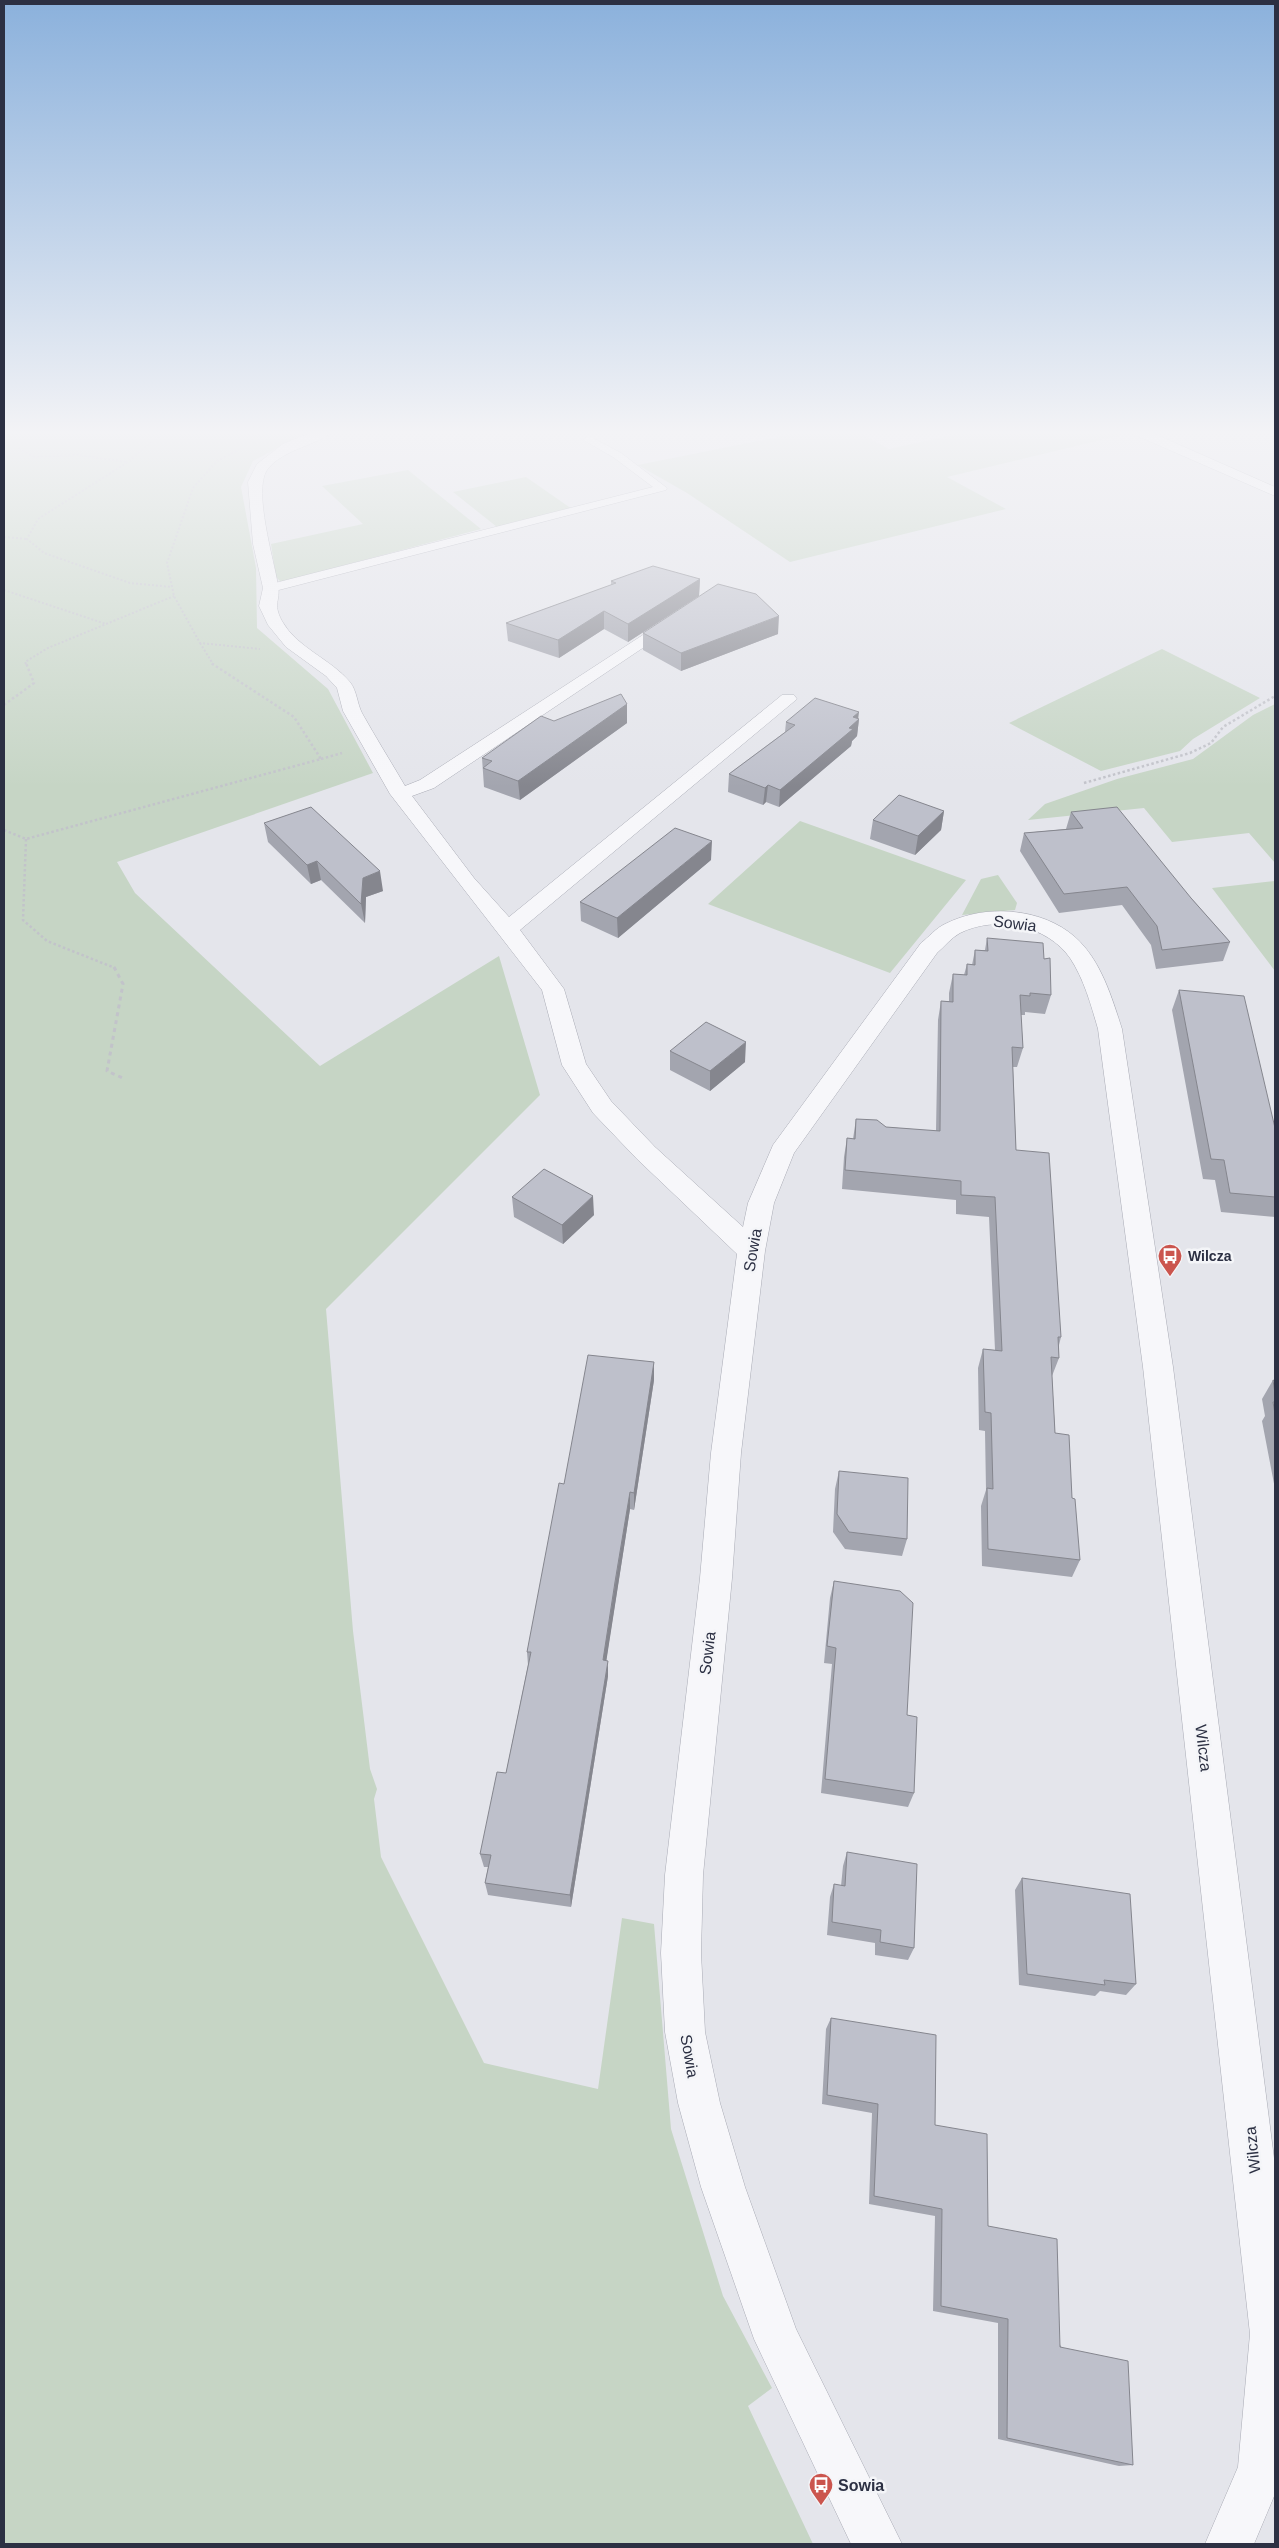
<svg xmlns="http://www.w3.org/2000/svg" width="1279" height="2548" font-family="Helvetica,sans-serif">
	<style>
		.green { fill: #c6d5c5 }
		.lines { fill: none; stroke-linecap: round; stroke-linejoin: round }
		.service-casing { stroke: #a9abb5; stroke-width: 1 }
		.minor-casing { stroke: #a9abb5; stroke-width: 1 }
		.path-far2 { stroke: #c2c3ca; stroke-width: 2; stroke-dasharray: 2 2; stroke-linecap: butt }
		.path-far1 { stroke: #c2c3ca; stroke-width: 2.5; stroke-dasharray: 2.5 2.5; stroke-linecap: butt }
		.path { stroke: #c2c3ca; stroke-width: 3; stroke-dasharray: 4 4; stroke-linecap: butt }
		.service { fill: #f7f7fa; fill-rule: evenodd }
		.minor { fill: #f7f7fa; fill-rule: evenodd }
		.wall { fill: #a3a5af }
		.shaded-wall { fill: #85868e }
		.building { fill: #bec0cb; stroke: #85868e }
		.labels { text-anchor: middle; stroke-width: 5; stroke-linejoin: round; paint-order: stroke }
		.poi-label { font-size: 14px; font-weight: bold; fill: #2c3043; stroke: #f4f5f8; text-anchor: start }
		.near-street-label { font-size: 16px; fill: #2c3043; stroke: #f4f5f8 }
		.near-poi-label { font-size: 16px; font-weight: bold; fill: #2c3043; stroke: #f4f5f8; text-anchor: start }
	</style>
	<rect width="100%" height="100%" fill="#e4e5eb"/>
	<path class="green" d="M4,431H309L253,461L241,487L256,568L257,628L328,689L373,773L117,862L135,893L320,1066L499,956L540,1095L326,1309L353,1631L370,1769L377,1789L374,1799L381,1857L484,2063L598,2089L622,1918L654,1924L671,2129L723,2296L772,2388L748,2406L813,2544H4Z
		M808,431H856L889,449L971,431L1134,432L947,477L1006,509L790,562L687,493L638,465Z
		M408,470L481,529L281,582L276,577L271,544L363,524L322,486Z
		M526,477L572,509L497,527L453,492Z
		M1162,649L1260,698L1193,739L1180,751L1101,771L1009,723Z
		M1275,704V863L1249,833L1172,842L1144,808L1028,820L1045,804L1117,779L1193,759L1253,715Z
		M800,821L966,880L890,973L708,904Z
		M998,875L1017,903L1015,910L962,915L981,879Z
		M1275,881V971L1212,888Z"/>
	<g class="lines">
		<defs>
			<path id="service" d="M589,436L621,453L667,488L666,490L271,592L265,588L267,585L653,487L613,457L585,441L584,439Z"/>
			<path id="minor" d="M315,431H332C322,444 282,449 267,470C253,491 274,560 278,585C281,602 272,602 282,621C297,648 331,659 350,682C357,691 357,703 362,713C376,738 391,762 405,786L420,780L669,618H681L683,621L434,788L412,796L474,878L509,917L782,695H794L797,699L520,930L564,989L586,1064L611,1101L655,1147L743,1227L748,1203L773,1145L921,943C929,937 936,928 945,924C984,904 1041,907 1075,937C1101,960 1112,998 1122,1029L1173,1367L1275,2166V2494L1254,2544H1205L1238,2467L1250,2334L1143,1367L1098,1029C1091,1005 1084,979 1070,958C1047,925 996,915 960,933C951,938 945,946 937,953L794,1153L774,1203L765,1251L741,1453L732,1578L703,1875L701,1953L705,2032L720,2103L745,2187L796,2329L902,2544H851L754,2339L701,2187L678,2103L665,2032L661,1953L665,1875L700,1578L711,1453L737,1254L637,1159L593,1113L562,1065L542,990L390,794L343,711L337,688L326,676L286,647L268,625L259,606L263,588L253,544L248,482L257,464L283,444Z
				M1132,431H1148L1275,487V496L1133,434Z"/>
		</defs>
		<use href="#service" class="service-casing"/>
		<use href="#minor" class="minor-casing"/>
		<path class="path-far2" d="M164,431L128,462L38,519L27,539L44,553L130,583L172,587
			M19,448L34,457L77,455L128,462
			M240,449L217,461L193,488L167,563L174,596L200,643L260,649
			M4,537L27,539
			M4,590L106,624
			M200,643L213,664
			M26,664L25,662L48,648L174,596"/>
		<path class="path-far1" d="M4,705L34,683L26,663
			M321,759L342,753
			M1084,783L1190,753L1211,743L1223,727L1275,696
			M4,830L26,839L321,759L294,717L211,663
			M26,839L23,920L47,941L115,968"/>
		<path class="path" d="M114,967L123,984L107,1071L125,1079"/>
		<use href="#service" class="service"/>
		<use href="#minor" class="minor"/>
	</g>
	<path class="wall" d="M700,579L699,596L628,642L604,629L559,658L508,641L506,623L611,585V581Z
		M643,633L778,634L681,671L643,650Z
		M627,704V723L520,800L484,787L482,758L554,721Z
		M858,719H859L857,736L852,741L851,746L779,807L766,802L763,805L728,792L729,774L785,732L786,722Z
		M944,811L941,830L915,855L870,839L873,820Z
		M1071,812L1191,898L1230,942L1223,961L1156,969L1151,945L1122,905L1059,913L1020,851L1024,833L1066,829Z
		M264,823L383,891L366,897L365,923L321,880L311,884L268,842Z
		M711,860L618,938L581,921L580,902Z
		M987,938L1044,959L1051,995L1045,1014L1025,1012V1015H1021L1023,1048L1017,1067H1013L1016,1150L1061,1337L1059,1345V1358L1052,1376L1055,1433L1072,1498L1080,1560L1072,1577L982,1566L981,1506L986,1490L985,1431L979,1430L978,1368L983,1349L995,1350L989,1217L956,1214V1200L842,1189L844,1157L847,1138L853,1139L856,1119L886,1127L936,1131L938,1020L941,1001H949V993L953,974L964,975L967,964L972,965L975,950H985Z
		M1179,990L1275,1128V1217L1221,1212L1215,1180L1203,1179L1172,1010Z
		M670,1051L745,1062L710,1091L670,1070Z
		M512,1197L594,1215L563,1244L514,1217Z
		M654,1362V1380L634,1510L630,1509L606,1661L608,1676L571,1907L488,1895L485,1883L488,1867H484L480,1854L506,1773L528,1665L527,1652L564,1484Z
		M1273,1380L1275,1381V1489L1262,1421L1265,1416L1262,1399Z
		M839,1471L907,1539L902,1556L845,1549L833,1532L835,1489Z
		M834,1581L907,1715L914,1793L908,1807L821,1793L832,1664L824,1663L830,1598Z
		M847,1852L914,1948L908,1960L875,1955V1943L827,1935L830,1897L834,1884L841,1886L843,1866Z
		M1022,1878L1136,1984L1126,1995L1100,1991L1095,1996L1019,1985L1015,1890Z
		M831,2018L935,2125L988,2226L1133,2465L1119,2466L998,2439V2323L933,2311L935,2216L869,2204L872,2113L822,2104L826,2029Z"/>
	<path class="shaded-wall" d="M700,579L699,596L628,642V624Z
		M604,611V629L559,658L558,640Z
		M779,616L778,634L681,671V653Z
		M627,704V723L520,800L518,781Z
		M859,712L858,720L859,719L857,736L852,741L851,746L779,807L780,790L849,728L853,717Z
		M768,785L766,802L763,805L765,788Z
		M944,811L941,830L915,855L918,836Z
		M712,841L711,860L618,938L617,918Z
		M317,861L321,880L311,884L307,865Z
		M380,871L383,891L366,897L365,923L361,904L363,878Z
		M746,1042L745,1062L710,1091V1071Z
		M593,1196L594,1215L563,1244L562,1225Z
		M654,1362V1380L634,1510V1493Z
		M630,1492V1509L604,1676L603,1660Z
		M608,1661V1676L571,1907L570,1895Z"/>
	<path class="building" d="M653,566L700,579L628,624L604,611L558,640L506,623L616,583L611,581Z
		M718,584L756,594L779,616L681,653L643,633Z
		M621,694L627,704L518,781L483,768L492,761L482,758L541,716L554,721Z
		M815,698L859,712L853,717L859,719L849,728L853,729L780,790L768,785L765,788L729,774L795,725L786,722Z
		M899,795L944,811L918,836L873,820Z
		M311,807L380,871L363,878L361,904L317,861L307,865L264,823Z
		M1117,807L1191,898L1230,942L1162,950L1157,926L1127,887L1064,894L1024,833L1083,828L1071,812Z
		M675,828L712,841L617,918L580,902Z
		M987,938L1043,943L1044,959L1050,958L1051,995L1030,993V996L1020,995L1023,1048L1012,1047L1016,1150L1049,1153L1061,1337H1058L1059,1358L1051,1357L1055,1433L1069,1435L1072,1498L1075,1499L1080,1560L988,1549L987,1488L993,1489L991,1413L985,1412L983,1349L1002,1351L995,1197L961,1195V1181L845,1170L847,1138L855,1139L856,1119L877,1120L886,1127L940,1131L941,1001L953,1002V974L967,975V964L975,965V950L988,951Z
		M1179,990L1244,996L1275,1128V1197L1230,1193L1224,1160L1211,1159Z
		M706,1022L746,1042L710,1071L670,1051Z
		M544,1169L593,1196L562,1225L512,1197Z
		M588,1355L654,1362L634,1493L630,1492L615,1582L603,1660L608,1661L570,1895L485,1883L491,1855L480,1854L497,1772L506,1773L531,1652H527L559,1483L564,1484Z
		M1273,1380L1275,1381V1394Z
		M1273,1402H1275V1414Z
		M839,1471L908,1478L907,1539L849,1532L837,1514Z
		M834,1581L900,1591L913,1603L907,1715L917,1717L914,1793L825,1779L836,1648L827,1646Z
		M847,1852L917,1864L914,1948L880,1942L881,1930L832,1922L834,1884L845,1886Z
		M1022,1878L1130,1894L1136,1984L1104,1980L1105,1985L1027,1974Z
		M831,2018L936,2035L935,2125L987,2134L988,2226L1057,2239L1060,2347L1128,2361L1133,2465L1007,2438L1008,2319L941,2306L942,2209L874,2196L878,2104L827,2095Z"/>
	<linearGradient id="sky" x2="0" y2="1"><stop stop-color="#8bb1dc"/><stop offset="0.55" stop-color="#f3f3f6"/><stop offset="1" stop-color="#f3f3f6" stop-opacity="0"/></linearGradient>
	<rect width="1279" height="787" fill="url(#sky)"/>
	<defs>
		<symbol id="bus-pin" viewBox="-11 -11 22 30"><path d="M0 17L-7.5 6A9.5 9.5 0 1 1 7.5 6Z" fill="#cb554e" stroke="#f4f5f8"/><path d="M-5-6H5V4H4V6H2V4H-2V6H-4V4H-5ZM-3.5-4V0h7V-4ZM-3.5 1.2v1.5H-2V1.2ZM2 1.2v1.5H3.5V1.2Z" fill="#fff"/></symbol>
	</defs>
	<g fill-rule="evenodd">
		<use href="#bus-pin" x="1156" y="1242" width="28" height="38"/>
		<use href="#bus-pin" x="807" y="2471" width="28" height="38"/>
	</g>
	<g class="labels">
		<g class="poi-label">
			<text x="1188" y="1261">Wilcza</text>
		</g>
		<g class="near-street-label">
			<text transform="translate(1015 923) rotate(7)" y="6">Sowia</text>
			<text transform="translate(752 1250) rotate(-80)" y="6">Sowia</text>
			<text transform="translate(707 1653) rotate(-83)" y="6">Sowia</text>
			<text transform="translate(1204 1748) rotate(83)" y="6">Wilcza</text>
			<text transform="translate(690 2056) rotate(80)" y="6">Sowia</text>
			<text transform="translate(1252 2150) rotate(-96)" y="6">Wilcza</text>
		</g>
		<g class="near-poi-label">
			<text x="838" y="2491">Sowia</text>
		</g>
	</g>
	<rect width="1279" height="2548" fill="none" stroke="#2c3043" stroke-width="10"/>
</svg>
